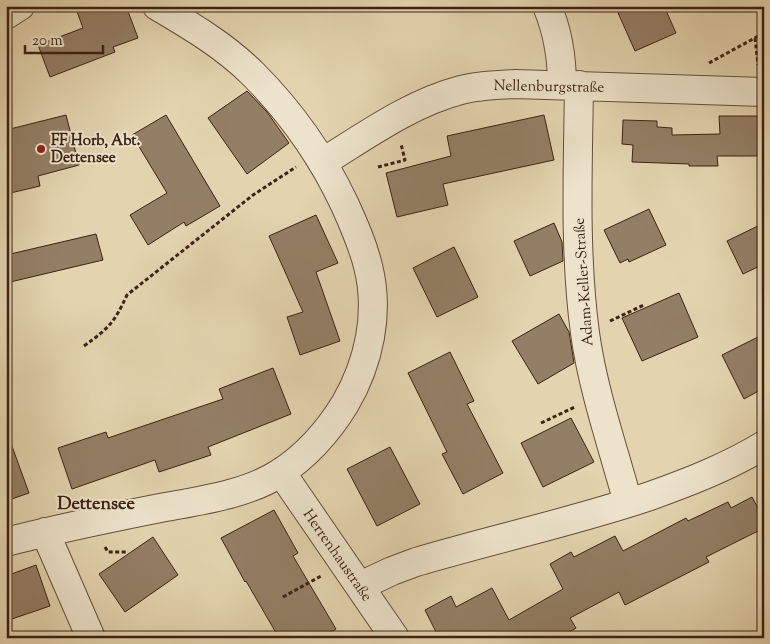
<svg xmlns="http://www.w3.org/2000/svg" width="770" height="644" font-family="'Sorts Mill Goudy',serif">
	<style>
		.building { fill: #937f65; stroke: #3c2214 }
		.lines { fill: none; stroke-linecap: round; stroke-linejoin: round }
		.minor-casing { stroke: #664e3b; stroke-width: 30 }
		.path { stroke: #3c2214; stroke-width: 3; stroke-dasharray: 4 2.5; stroke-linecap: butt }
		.minor { stroke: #ede3cb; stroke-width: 28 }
		.poi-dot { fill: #8f2418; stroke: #ede3cb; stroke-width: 2 }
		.labels { text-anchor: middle; stroke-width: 4; stroke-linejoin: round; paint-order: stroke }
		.street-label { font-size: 15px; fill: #3c2214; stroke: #ede3cb }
		.poi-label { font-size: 15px; font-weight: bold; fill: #3c2214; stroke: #ede3cb; text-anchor: start }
		.quarter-label { font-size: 18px; font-weight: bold; fill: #3c2214; stroke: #ede3cb }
	</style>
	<rect width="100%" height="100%" fill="#e3d4af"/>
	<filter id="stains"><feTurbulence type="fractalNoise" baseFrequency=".004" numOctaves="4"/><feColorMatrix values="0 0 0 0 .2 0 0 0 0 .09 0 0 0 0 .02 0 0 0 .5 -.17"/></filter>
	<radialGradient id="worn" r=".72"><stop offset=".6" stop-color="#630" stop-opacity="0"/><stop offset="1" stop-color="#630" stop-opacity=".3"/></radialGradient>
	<path class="building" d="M75,6H126L138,38L113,47L115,52L50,77L38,45L83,28Z
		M615,6H664L676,33L635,51Z
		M247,91L267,112L289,143L247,174L208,118Z
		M66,115L79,165L38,176L40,186L6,194V130Z
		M166,115L220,206L186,226L184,222L148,245L130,215L167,193L132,135Z
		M544,115L554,160L443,184L448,205L397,217L386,173L451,156L447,136Z
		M719,116H763L764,156H717L718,166H689V164L632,162L633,145L622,144L623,120L657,121V127L672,128V135L720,134Z
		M649,209L666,245L629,262L628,259L620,263L604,230Z
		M316,215L338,263L316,272L340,341L300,355L287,317L303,312L269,236Z
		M554,223L562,242L563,261L530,276L514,241Z
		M764,223V264L743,274L727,241Z
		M96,234L103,260L6,283V255Z
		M454,247L478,297L437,317L413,268Z
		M679,293L698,337L642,361L622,318Z
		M559,314L569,332L574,363L538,384L512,341Z
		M764,334V388L744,399L722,355Z
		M450,352L474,401L467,404L503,473L463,494L442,454L447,452L408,373Z
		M273,368L291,414L208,447L211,455L159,472L155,460L72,489L58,448L106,432L108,438L223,399L219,389Z
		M571,418L594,462L543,487L521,443Z
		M6,438H9L29,493L6,501Z
		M390,447L420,504L377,526L347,469Z
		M752,497L764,519V528L706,557L709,562L625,605L619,592L570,618L576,628L559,638H439L425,610L451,596L456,607L492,588L509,620L563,589L550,564L571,552L574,557L615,536L623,551L686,518L688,521L728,502L731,508Z
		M274,510L298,553L293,556L336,629L321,638H279L246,581L245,582L221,538Z
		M153,537L178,575L125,612L99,574Z
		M36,565L50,606L6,621V576Z"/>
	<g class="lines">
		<defs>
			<path id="minor" d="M547,6C558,32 562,57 562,85
				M6,15L20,6
				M579,85C578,167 574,251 585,333C593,391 613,447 628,503
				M323,162C367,135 411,103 461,90C479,85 497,85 515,84L764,92
				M281,472L395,638
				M45,532L91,638
				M6,542C56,529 105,519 155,509C196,501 244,496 280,473C306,456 329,430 345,404C369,363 380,313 368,266C363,245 354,225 345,205C322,156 291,112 253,74C225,46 191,26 157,6
				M360,586L392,571L416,562C493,539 573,522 650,496C689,482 728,467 764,445"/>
		</defs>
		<use href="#minor" class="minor-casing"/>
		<path class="path" d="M755,38L758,65
			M709,63L764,33
			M378,167L405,160L401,144
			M610,321L644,305
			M84,346C109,328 114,323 127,295L253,195L296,167
			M541,423L575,407
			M105,547L108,552H127
			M283,597L321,576"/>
		<use href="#minor" class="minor"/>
	</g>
	<circle class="poi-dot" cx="41" cy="149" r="5"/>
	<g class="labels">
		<g class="street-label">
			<text transform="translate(549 86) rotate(1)" y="5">Nellenburgstraße</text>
			<text transform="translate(583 282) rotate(-94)" y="5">Adam-Keller-Straße</text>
			<text transform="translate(338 555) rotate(55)" y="5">Herrenhaustraße</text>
		</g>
		<g class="poi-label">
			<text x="51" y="145">FF Horb, Abt.<tspan x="51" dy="17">Dettensee</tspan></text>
		</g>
		<g class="quarter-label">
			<text x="96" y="509">Dettensee</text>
		</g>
	</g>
	<rect width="770" height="644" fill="none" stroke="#e3d4af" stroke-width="25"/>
	<rect x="8" y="8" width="755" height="629" fill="none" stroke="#3c2214" stroke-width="2.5"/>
	<rect x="12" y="12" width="745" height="619" fill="none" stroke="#3c2214"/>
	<path d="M25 45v8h78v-8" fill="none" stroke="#3c2214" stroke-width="2.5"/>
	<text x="32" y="45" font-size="15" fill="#3c2214" stroke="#ede3cb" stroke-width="4" paint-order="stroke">20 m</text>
	<rect width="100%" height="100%" filter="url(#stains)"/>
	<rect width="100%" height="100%" fill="url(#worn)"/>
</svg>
